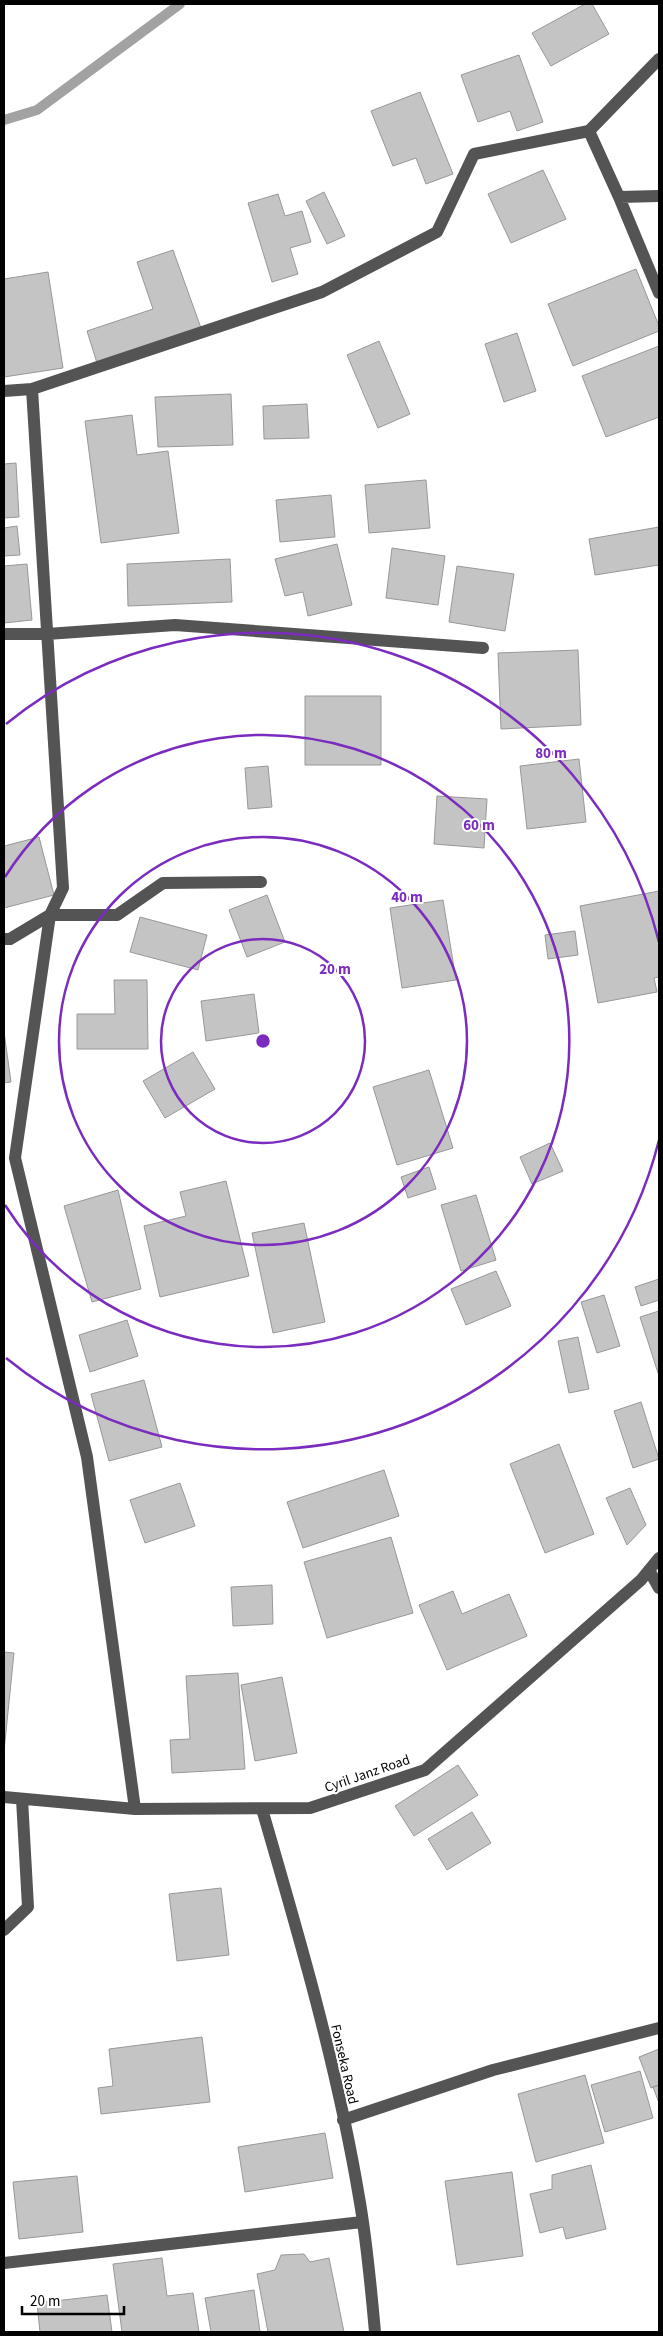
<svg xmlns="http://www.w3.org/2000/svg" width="663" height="2336" font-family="'Source Sans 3',sans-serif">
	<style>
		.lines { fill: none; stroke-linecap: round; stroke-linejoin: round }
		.stream { stroke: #a2a2a2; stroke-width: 10 }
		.building { fill: #c4c4c4; stroke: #989898 }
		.minor { stroke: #545454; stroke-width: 12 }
		.ring { fill: none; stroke: #7b2cbf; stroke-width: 2.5 }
		.labels { text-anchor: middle; stroke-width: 4; stroke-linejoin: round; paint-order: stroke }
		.street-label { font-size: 14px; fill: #000; stroke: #fff }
		.centre { fill: #7b2cbf; stroke: #fff; stroke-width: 2.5 }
		.ring-label { font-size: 15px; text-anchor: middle; font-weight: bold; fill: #7b2cbf; stroke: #fff; stroke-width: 4; stroke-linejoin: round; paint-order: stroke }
	</style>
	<rect width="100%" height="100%" fill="#fff"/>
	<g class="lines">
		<path class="stream" d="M4,120L37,110L180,4"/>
	</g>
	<path class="building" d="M585,4H592L609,34L551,66L532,33Z
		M519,55L543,122L517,131L510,111L478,122L461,75Z
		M420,92L453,174L426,184L416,158L393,166L371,111Z
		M543,170L566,219L511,243L488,194Z
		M324,192L345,236L327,244L306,201Z
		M278,194L285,216L302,211L311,242L290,248L298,274L272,282L248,203Z
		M173,250L201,328L97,363L87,331L153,309L137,262Z
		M636,269L659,326V331L573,366L548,304Z
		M48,272L63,368L4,377V279Z
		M517,333L536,391L504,402L485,344Z
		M379,341L410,414L378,428L347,355Z
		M659,346V417L606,437L582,376Z
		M231,394L233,445L158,447L155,397Z
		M307,404L309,438L264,439L263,406Z
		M132,415L137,455L168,451L179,533L101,543L85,421Z
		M16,463L19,517L4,518V464Z
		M426,480L430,528L369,533L365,485Z
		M331,495L335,537L280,542L276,500Z
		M17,526L20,555L4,556V528Z
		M659,527V565L595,575L589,539Z
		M337,544L352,605L308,616L303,592L285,596L275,559Z
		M392,548L445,556L438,605L386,598Z
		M230,559L232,602L128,606L127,564Z
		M27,564L32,620L4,623V566Z
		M457,566L514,574L505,631L449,622Z
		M578,650L581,725L501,729L498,653Z
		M305,696H381V765H305Z
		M579,759L586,822L527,829L520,766Z
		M268,766L272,807L248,809L245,768Z
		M437,796L487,799L484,848L434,844Z
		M39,837L54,895L4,908V846Z
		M659,891V977L654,978L657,992L598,1003L580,906Z
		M267,895L285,942L247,957L229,910Z
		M443,900L456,980L402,988L390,908Z
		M140,917L207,935L198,970L130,952Z
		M575,931L578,955L548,959L545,935Z
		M114,980H147L148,1049H77V1014H115Z
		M254,994L259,1033L206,1041L201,1001Z
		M4,1032L11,1082L4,1083Z
		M193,1052L215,1089L165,1118L143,1081Z
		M429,1070L453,1148L397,1165L373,1087Z
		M550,1143L563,1171L532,1184L520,1157Z
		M429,1167L436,1189L408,1198L401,1177Z
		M226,1181L249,1276L160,1297L144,1226L186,1216L180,1192Z
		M118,1190L141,1289L92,1302L64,1206Z
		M476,1195L496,1260L461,1271L441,1205Z
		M304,1223L325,1322L273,1333L252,1233Z
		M496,1271L511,1306L466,1325L451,1289Z
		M659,1279V1300L641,1306L635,1287Z
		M604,1295L620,1346L597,1353L581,1302Z
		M659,1311V1376L640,1317Z
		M127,1320L138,1356L90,1372L79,1335Z
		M578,1337L589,1389L569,1393L558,1341Z
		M144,1380L162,1447L109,1461L91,1394Z
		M641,1402L659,1459L633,1468L614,1411Z
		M559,1444L594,1534L545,1553L510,1464Z
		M384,1470L399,1516L303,1548L287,1502Z
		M180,1483L195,1526L145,1543L130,1500Z
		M630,1488L646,1525L627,1545L606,1498Z
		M391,1537L413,1613L327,1638L304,1562Z
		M272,1585L273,1624L233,1626L231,1587Z
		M453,1591L462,1614L509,1594L527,1636L447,1670L419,1605Z
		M4,1652L14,1653L4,1751Z
		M238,1673L245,1769L172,1773L170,1740L190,1739L186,1676Z
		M282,1677L297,1753L255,1761L241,1685Z
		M458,1765L478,1795L414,1836L395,1806Z
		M472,1812L491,1843L447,1870L428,1839Z
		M221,1888L229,1955L177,1961L169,1894Z
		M202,2037L210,2102L101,2114L98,2088L113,2086L109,2049Z
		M659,2049V2085L651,2088L639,2057Z
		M640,2071L653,2118L605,2132L591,2085Z
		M585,2075L604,2143L536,2162L518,2094Z
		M659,2085V2103L653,2087Z
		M325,2133L333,2178L245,2192L238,2147Z
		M591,2165L606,2229L566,2239L563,2227L540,2233L530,2194L552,2189V2175Z
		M512,2172L523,2256L457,2265L445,2181Z
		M77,2176L83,2232L19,2239L13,2182Z
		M304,2254L310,2262L329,2258L344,2332H268L257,2274L275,2270L281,2255Z
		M162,2258L167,2296L193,2293L199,2332H122L113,2264Z
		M254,2290L260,2332H211L205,2298Z
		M107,2295L112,2332H40L37,2303Z"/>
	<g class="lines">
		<path class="minor" d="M589,131L659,59
			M619,197L659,293
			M4,391L32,389
			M4,634H47L175,625L483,648
			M4,939H10L50,915H117L163,883L261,882
			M649,1570L659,1588
			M4,1797L135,1809L310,1808L425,1770L641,1580L659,1558
			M135,1809L87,1457L15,1158L50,915L63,888L32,389L322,292L437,232L474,154L589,131L619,197L659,196
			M262,1809C299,1936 337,2066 359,2197C367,2242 371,2287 375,2332
			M4,1930L28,1907L22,1799
			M343,2120L493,2070L659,2028
			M4,2263L362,2222"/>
	</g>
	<g class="ring">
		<circle cx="263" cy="1041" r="102"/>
		<circle cx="263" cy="1041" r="204"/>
		<path d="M5 877A306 306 0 1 1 5 1205"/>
		<path d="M659 1140A408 408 0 0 1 6 1358M6 724A408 408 0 0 1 659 942"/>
	</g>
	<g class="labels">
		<g class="street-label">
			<text transform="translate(367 1773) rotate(-19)" y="5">Cyril Janz Road</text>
			<text transform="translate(345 2064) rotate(77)" y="5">Fonseka Road</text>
		</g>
	</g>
	<circle cx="263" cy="1041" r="8" class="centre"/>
	<g class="ring-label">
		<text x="551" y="758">80 m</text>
		<text x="479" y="830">60 m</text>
		<text x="407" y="902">40 m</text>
		<text x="335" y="974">20 m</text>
	</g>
	<rect width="663" height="2336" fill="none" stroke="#000000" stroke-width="10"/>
	<path d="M22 2306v8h102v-8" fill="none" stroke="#000000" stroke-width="2.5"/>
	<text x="30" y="2306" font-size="15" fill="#000000" stroke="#ffffff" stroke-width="4" paint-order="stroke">20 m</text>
</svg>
